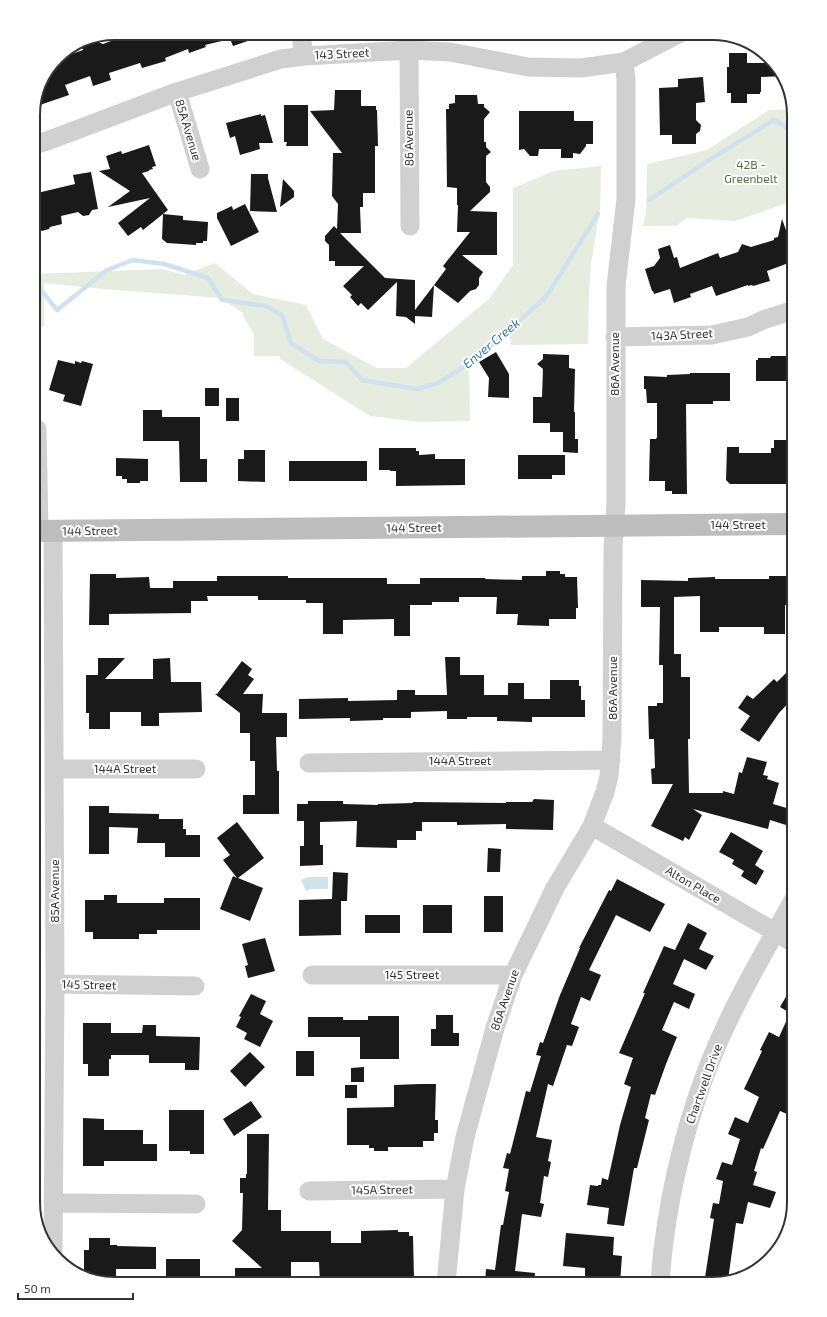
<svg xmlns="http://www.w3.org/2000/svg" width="827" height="1317" font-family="'Exo 2',sans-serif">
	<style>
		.green { fill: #e6ecdf }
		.water { fill: #cfe2ee }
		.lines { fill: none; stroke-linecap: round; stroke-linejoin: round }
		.stream { stroke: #cfe2ee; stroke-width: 4.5 }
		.building { fill: #1a1a1a }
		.minor { stroke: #d0d0d0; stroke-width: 19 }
		.secondary { stroke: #bdbdbd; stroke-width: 22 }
		.labels { text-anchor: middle; stroke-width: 4; stroke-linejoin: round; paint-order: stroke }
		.street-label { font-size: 12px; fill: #333; stroke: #fff }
		.park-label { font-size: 12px; fill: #56703f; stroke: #fff }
		.water-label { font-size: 13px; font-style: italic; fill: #3f7597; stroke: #fff }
		.rim { fill: none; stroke: #333; stroke-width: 2 }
	</style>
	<rect width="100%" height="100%" fill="#fff"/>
	<path class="green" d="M793,109L794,115V201L735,221L687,218L676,226H643L646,213L647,164L707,150L769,110Z
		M601,166L600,208L591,265L589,290L588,344L511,345L510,336L469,359L470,421L420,422L370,416L280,359V356H254V334L243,316V313L220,298L102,289L44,283V326L33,328V274L162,269L184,275L215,263L253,294L306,305L323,339L377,368H406L490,298L513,265V188L554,171Z"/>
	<path class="water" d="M308,877H328V889H311L306,891L301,880Z"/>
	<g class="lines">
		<path class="stream" d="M649,200L706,162L774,120L794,132
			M33,286L37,285L57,310L107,270L133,260L164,264L208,278L222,300L266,306L282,315L291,343L319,361L346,362L362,380L417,389L438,383L475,360L546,297L598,214"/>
	</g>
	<path class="building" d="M127,33H266V35L233,46L230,39L205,45L206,47L189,53L188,49L165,58L166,61L142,68L140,63L109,73L111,80L93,86L90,76L65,85L69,95L34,107L41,79L57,57L60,55L66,56L83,50L80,42L91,39L103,44L127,35Z
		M729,53H747V63H772L784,76L761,77V92H760V94H747V103H731V93H727V67H729Z
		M703,77L705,102L696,103V120L701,125L700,131L696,134V144H672V135H660L659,88L678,87V79Z
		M335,90H361V106H376V110H377L378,146H375V193H363V207H360L361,233H340L385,278L415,280V310L434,285L432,317L415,316V324L406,317L396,316L397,282L368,310L361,303L358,306L350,297L352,295L343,286L364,266H335V261H329V245L325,241V236L334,226L337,229L338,204L332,196L333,153H342L310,111L334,110Z
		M455,95H477L478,104H484V107L490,112L484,119V142H486V147L491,152L486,156V182L490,187V192L470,211L497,212V255H462L483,272L479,278V285L476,289L470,291L458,303L434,285L446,269L443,266L470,232H457L458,205H457V188L447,187L446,109H449V104L455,103Z
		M284,105H308V146H286L287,142H284Z
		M519,111H574V121H593V144H586V146L580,154L573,153V158H561V149H539L538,156H530L524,149L519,150Z
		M261,114V116L265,115L273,143H259L260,149L240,155L235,136L230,138L226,123Z
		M149,145L156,166L152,167L153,169L149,170V171L142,173L168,210L143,230L141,227L128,236L118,223L150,198L108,207L130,191L99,171L110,169L106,156L121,151L122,154Z
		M91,172L98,209L92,210L89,215L83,216L78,212L61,216L62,224L50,227L49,229L42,231L38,229L33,230V194L75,184L73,175Z
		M251,174H268V178L277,212L250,211Z
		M283,179L294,191V197L280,207Z
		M245,204L259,232L231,246L217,218V213L232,206L233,210Z
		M163,214L183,216V220L208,222L207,241H203V243H196V245L167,243L162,239Z
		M782,219L787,233L794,231V261L767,271L770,281L753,286L752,285L748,286V285L716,296L712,286L690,294L691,297L674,303L670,289L654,294L653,291H652L645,269L654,266L660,258L658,249L670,245L674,258L677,257L680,268L718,253L720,258L738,252L742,244L751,247L774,240V238L778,237Z
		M496,352L509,374V398L488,397L489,378L479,362Z
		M543,354L569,355V368L575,369L574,412H575V439H578V453L563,452V432H550V423H533V397H542L543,369L537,364L543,359Z
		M771,356H794V380H788V381H756V360H758V358H770Z
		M58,360L75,364V361L81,363L82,361L93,364L81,406L63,401L65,395L49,390Z
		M690,373H730V401H713V404H686L687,494H672V491H665V481H649L650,439H656L657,437V403H647L646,389H644V376L667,377V375L690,374Z
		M205,388H219V406H205Z
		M226,398H239V421H226Z
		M143,410H162V417H200V459H207V482H180L179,441H143Z
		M774,440H794V480H787V484H730L726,480L727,447H739V453H771V448H774Z
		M379,448H416V451H419V455L435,454V459H465V485L396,486V471H390V470H379Z
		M244,450H265V482L238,481V459H244Z
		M518,455H565V475H552V479H518Z
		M116,458L148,459V481H140V483H127V479H122V476H116Z
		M289,461H367V481H289Z
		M546,571H560V574H565V577H577L578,608H576V619H549V626L517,625L518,614H496L497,597H459V602H432V605H410V636H394V619L343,620V634H323V603H306V600H258V596H207L208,601H191V613L109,614V625H89L90,574H116V578L149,577L150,588H173V581H217V576H288V578H387V584H420V578H485V579L522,580V576H546Z
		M769,576H794V596H789V605H785V634H764V627H719V632H700V596L674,597V654H681V677H690V739H688L689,793H723V791L734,794L739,772L742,773L747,757L767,762L763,775L768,776L767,779L779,783L773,804L790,809L786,825L770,820L768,829L693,809L702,815L689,840L685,837L683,841L651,826L673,784H652L651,769L655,768L654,739H649L648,706H657V703H663V665H659L660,607H641V580L688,581V578L715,577V579H769Z
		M445,657H460V675H484V695H508V683H524V699H550V680H579V686H581V700H585V717H532V722L497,721V717H467V719H447V711L411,712V718H383V720L350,721V718L299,719V699L348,698V701L397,700V690H415V695H447Z
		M98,658H125L105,679H153V659L170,658L171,682H201L202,712L159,713V726H141V712H110V729H89V713H86V675H98Z
		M242,661L252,669L248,675L254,679L243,694H263L262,713H287V737H276L277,771H279V814H243V795H255V761H250V733H240V713L215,694H217Z
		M794,665V697L779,713L759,742L740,730L750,716L738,708L747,695L753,699L774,679L777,682Z
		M534,799L554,800L553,830L506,829V824L457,825V822H422V831H416V840H397V848L356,847L357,821L320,822V845H323V865L300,866V846H304V821H297V804H308V801H343V804L378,805V804L413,803V802L506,803V802H532Z
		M89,806H109V813L159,814V819H183V829H186V835H200V857H165V843H137L138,828L109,827V854H89Z
		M237,822L264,858L238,878L263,888L250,921L220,909L233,876L237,878L223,860L230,855L217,838Z
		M731,832L763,851L755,865L764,871L756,885L741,876L744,871L732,864L734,860L719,852Z
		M488,848L501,849L500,872H487Z
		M333,872L348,873L347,901H341V935L299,936V900L332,899Z
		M617,879L665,904L650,932L616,915L589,970L601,975L590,1001L581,997L571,1024L579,1027L572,1046L567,1045L553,1086L548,1084L536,1137L552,1140L548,1161L551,1162L548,1177L544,1176L540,1203L544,1204L541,1217L522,1214L515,1271L535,1273L534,1284H485L486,1269L495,1270L501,1225H503L509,1192L505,1191L509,1169L503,1168L507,1153L510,1154L526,1091L530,1092L541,1056L536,1055L540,1042L543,1043L560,995L580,948H579L609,890L611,891Z
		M104,895H117V903H164V898H200V930H157V934H139V939H93V932H85V900H104Z
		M484,896H503V932H484Z
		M423,905H452V933H423Z
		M365,915H400V933H365Z
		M688,923L707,933L699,949L714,956L706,970L684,959L673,984L695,994L689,1009L674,1002L662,1030L677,1037L666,1064L655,1095L651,1094L645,1118L649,1120L637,1168H634L624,1226L607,1224L609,1208L587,1205L590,1185L598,1186V1185H601L602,1178L608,1180L620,1125L631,1087L624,1084L633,1058L619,1053L645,993H643L664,946L675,950Z
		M265,938L275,971L248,978L245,966L248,965L242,944Z
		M794,983V1117L780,1111L763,1149L761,1148L754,1171L757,1172L753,1185L776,1192L770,1208L748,1202L743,1224L736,1223L728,1280L712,1284H704L714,1219L710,1218L713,1203L719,1204L723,1181L716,1179L722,1162L732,1165L740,1139L728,1134L735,1117L748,1123L759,1097L744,1089L762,1051L760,1050L769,1032L779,1037L790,1013L780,1007Z
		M251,994L266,1001L260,1014L273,1021L260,1047L244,1039L247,1033L236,1027L241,1017L239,1016Z
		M436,1015H453V1033H459V1046H431V1029H436Z
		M368,1016H399V1059H360V1037H308V1017H343V1020H368Z
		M83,1023H111V1033H142L143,1025H156V1036L200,1037L199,1070H185V1063H149V1055H111V1059H109V1076H88V1064H83Z
		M296,1051H314V1076H296Z
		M250,1052L265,1067L245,1087L230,1071Z
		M364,1067V1082H351V1068Z
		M420,1084H436L435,1120H438V1133H434V1141H423V1147H388V1151H374V1148H369V1145H347V1108L394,1107V1085Z
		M345,1085H357V1098H345Z
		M251,1101L262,1117L234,1136L223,1119Z
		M169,1110H204V1154H190V1151H169Z
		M83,1118L104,1119V1130H143V1144H157V1161H104V1166H83Z
		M247,1134H269L268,1210H281V1231H331V1243H361V1231L398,1230V1232H409V1236H413L414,1278H400V1284H370V1281H333V1284H320L319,1262H291V1276H272V1284H235V1268H262L232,1241L242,1230L243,1193H240V1178H246V1174H247Z
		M566,1233L614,1237L613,1255L622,1256L620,1284H585V1268L563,1266Z
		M89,1238H110V1245H117V1246L156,1247V1269H116V1281H111L110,1284L84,1275V1250H89Z
		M166,1259H200V1284H182V1279H166Z"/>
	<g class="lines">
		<path class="minor" d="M300,33L305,56
			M409,50L410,226
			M177,92L200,169
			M33,145L47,141L177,92L281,59L305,56L409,50L450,52L528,67L581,68L624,62L680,33
			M615,337L712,335L748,327L763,320L794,310
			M37,429L39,531
			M309,763L611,760
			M54,769H196
			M592,826L794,943
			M312,975H513
			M55,984L195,986
			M309,1191L455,1189
			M54,1203L196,1204
			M53,1252L55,984L53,531
			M446,1284L455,1189L465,1137L495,1028L513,975L555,888L592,826L605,792L609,776L612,738L613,547L616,504V286L626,199V80L624,62
			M660,1284C664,1216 681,1139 705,1075C728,1013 762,956 794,899"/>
		<path class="secondary" d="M33,531L794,524"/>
	</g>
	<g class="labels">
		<g class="street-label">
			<text transform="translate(342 54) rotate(-3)" y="4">143 Street</text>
			<text transform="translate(188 130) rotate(73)" y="4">85A Avenue</text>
			<text transform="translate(409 138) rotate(-91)" y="4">86 Avenue</text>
			<text transform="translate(682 335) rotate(-3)" y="4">143A Street</text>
			<text transform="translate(615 364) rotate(-90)" y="4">86A Avenue</text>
			<text x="738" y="529">144 Street</text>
			<text transform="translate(414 528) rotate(-1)" y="4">144 Street</text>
			<text transform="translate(90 531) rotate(-1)" y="4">144 Street</text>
			<text transform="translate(613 688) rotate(-90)" y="4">86A Avenue</text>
			<text x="460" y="765">144A Street</text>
			<text x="125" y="773">144A Street</text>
			<text transform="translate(693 885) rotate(30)" y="4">Alton Place</text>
			<text transform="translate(55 891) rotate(-90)" y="4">85A Avenue</text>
			<text x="412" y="979">145 Street</text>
			<text transform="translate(89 985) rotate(1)" y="4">145 Street</text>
			<text transform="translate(505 1000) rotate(-71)" y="4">86A Avenue</text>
			<text transform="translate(704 1084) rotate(-70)" y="4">Chartwell Drive</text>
			<text transform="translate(382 1190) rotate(-1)" y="4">145A Street</text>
		</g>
		<g class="park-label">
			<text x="751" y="169">42B -<tspan x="751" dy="14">Greenbelt</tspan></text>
		</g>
		<g class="water-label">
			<text transform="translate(491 343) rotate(-40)" y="5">Enver Creek</text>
		</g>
	</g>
	<path d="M0 0H827V1317H0ZM115 40H712A75 75 0 0 1 787 115V1202A75 75 0 0 1 712 1277H115A75 75 0 0 1 40 1202V115A75 75 0 0 1 115 40Z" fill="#fff" fill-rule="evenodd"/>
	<path class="rim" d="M115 40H712A75 75 0 0 1 787 115V1202A75 75 0 0 1 712 1277H115A75 75 0 0 1 40 1202V115A75 75 0 0 1 115 40Z"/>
	<path d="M18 1293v6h115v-6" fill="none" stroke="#333333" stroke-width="2"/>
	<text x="24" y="1293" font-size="12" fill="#333333" stroke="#ffffff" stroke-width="3" paint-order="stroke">50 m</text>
</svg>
